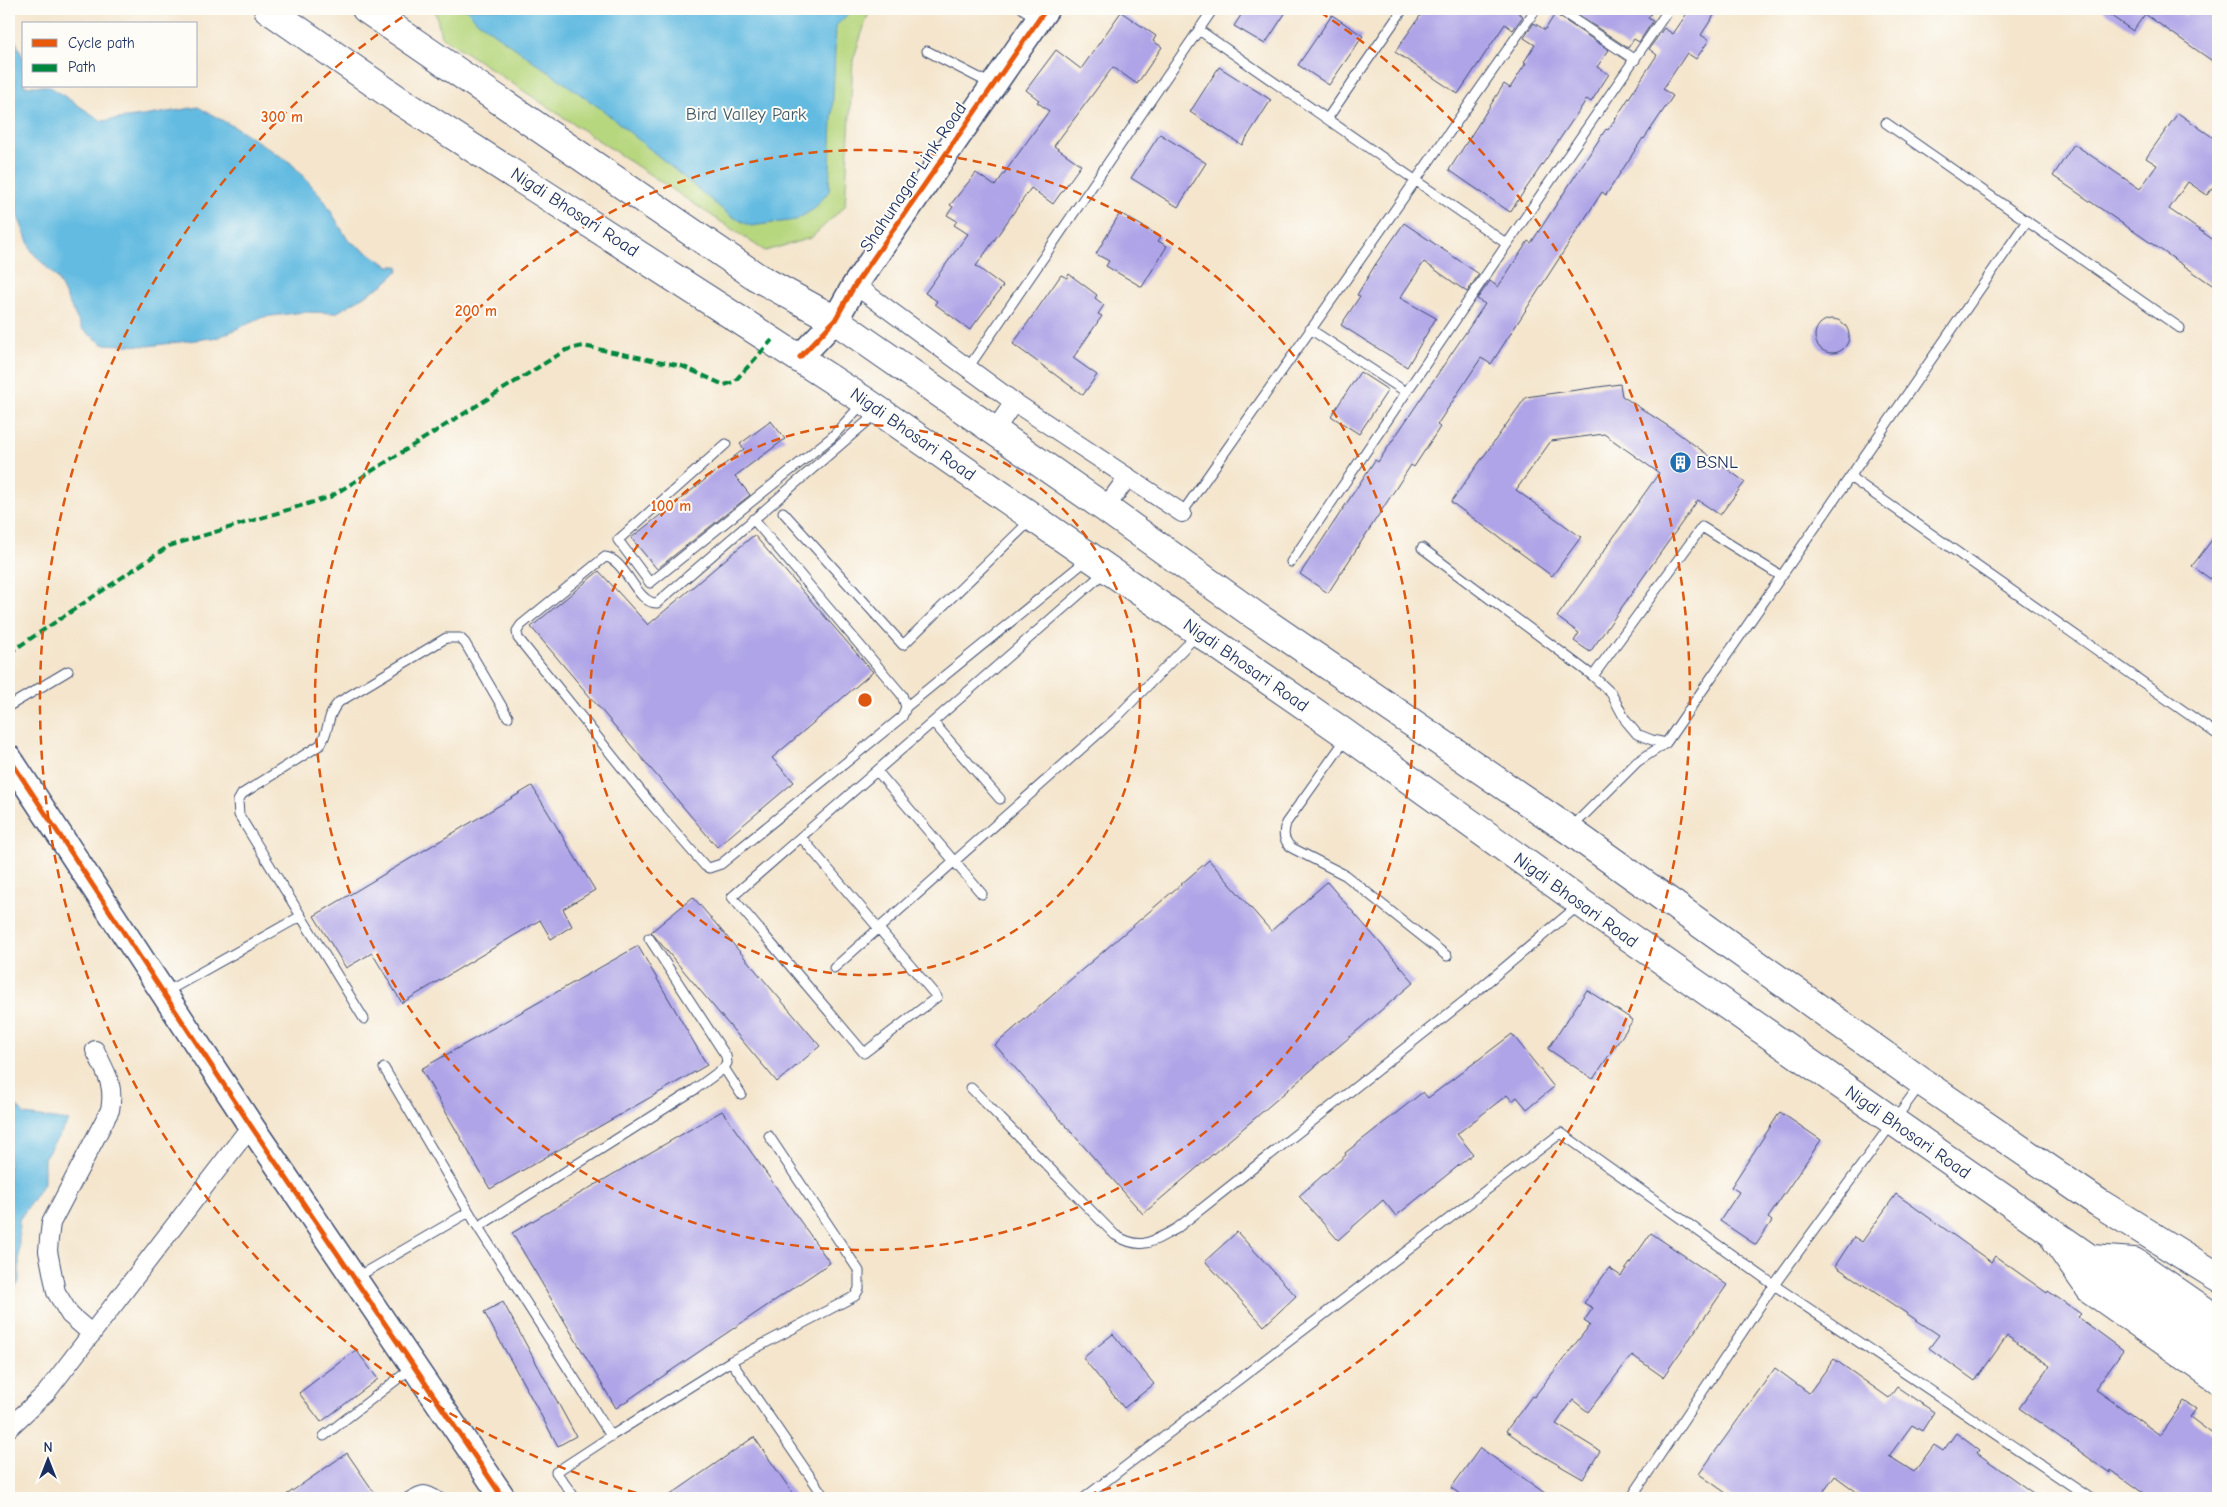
<svg xmlns="http://www.w3.org/2000/svg" width="2227" height="1507" font-family="'Comic Neue',sans-serif">
	<style>
		.green { fill: #b7d77f; stroke: #69836e }
		.water { fill: #64bbe1; stroke: #4075a0 }
		.building { fill: #afa4e7 }
		.lines { fill: none; stroke-linecap: round; stroke-linejoin: round }
		.lane-casing { stroke: #3c4a6e; stroke-width: 11 }
		.street-casing { stroke: #3c4a6e; stroke-width: 20 }
		.secondary-casing { stroke: #3c4a6e; stroke-width: 28 }
		.primary-casing { stroke: #3c4a6e; stroke-width: 30 }
		.lane { stroke: #fff; stroke-width: 9 }
		.street { stroke: #fff; stroke-width: 18 }
		.secondary { stroke: #fff; stroke-width: 25 }
		.primary { stroke: #fff; stroke-width: 28 }
		.quiet { stroke: #00873e; stroke-width: 4; stroke-dasharray: 8 4; stroke-linecap: butt }
		.cycleway-casing { stroke: #fdfcf7; stroke-width: 8 }
		.cycleway { stroke: #e8590c; stroke-width: 5 }
		.ring { fill: none; stroke: #de5710; stroke-width: 2.5; stroke-dasharray: 9 6 }
		.labels { text-anchor: middle; stroke-width: 4; stroke-linejoin: round; paint-order: stroke }
		.park-label { font-size: 18px; fill: #425966; stroke: #fdfcf7 }
		.street-label { font-size: 18px; fill: #1b2f5e; stroke: #fdfcf7 }
		.poi-label { font-size: 18px; fill: #1b2f5e; stroke: #fdfcf7; text-anchor: start }
		.centre { fill: #de5710; stroke: #fdfcf7; stroke-width: 2.5 }
		.ring-label { font-size: 15px; text-anchor: middle; font-weight: bold; fill: #de5710; stroke: #fdfcf7; stroke-width: 4; stroke-linejoin: round; paint-order: stroke }
	</style>
	<rect width="100%" height="100%" fill="#fdfcf7"/>
	<filter id="ink" filterUnits="userSpaceOnUse"><feTurbulence type="fractalNoise" baseFrequency=".02" numOctaves="2"/><feDisplacementMap in="SourceGraphic" scale="10" xChannelSelector="R" yChannelSelector="G"/><feConvolveMatrix kernelMatrix="1 2 1 2 8 2 1 2 1" color-interpolation-filters="sRGB"/></filter>
	<filter id="wash" filterUnits="userSpaceOnUse"><feTurbulence type="fractalNoise" baseFrequency=".0096" numOctaves="4" result="noise"/><feDisplacementMap in="SourceGraphic" scale="20" xChannelSelector="R" yChannelSelector="G"/><feGaussianBlur stdDeviation="1.12" result="paint"/><feColorMatrix in="noise" values="0 0 0 0 0 0 0 0 0 0 0 0 0 0 0 0 0 1.4 0 .05"/><feComposite in="paint" operator="in"/></filter>
	<g filter="url(#wash)">
		<rect width="100%" height="100%" fill="#f4e5cc"/>
		<path class="green" d="M435,9H870L853,60L845,206L811,238L765,251L441,36Z"/>
		<path class="water" d="M466,9H853L836,26L829,191L814,209L796,220L751,226L729,215L604,111L477,21Z
			M9,26L24,60V86H49L102,121L143,116L198,107L240,130L291,163L323,198L348,240L389,266H398L399,270L384,284L336,313L304,312L263,317L219,337L148,346L103,344L82,329L57,278L32,252L17,214L9,201Z
			M9,1098L25,1115L69,1121L44,1158V1183L19,1220V1282L9,1297Z"/>
		<g id="blocks">
			<path class="building" d="M1245,9H1288L1265,44L1234,26Z
				M1425,9H1515L1514,10L1523,16L1513,30L1505,24L1458,94L1395,52Z
				M1569,9H1654L1648,18L1653,21L1639,42L1634,39L1628,48Z
				M1690,9H1718L1701,35L1709,40L1696,59L1687,53L1663,89L1673,96L1644,139L1643,138L1606,195L1602,192L1491,364L1481,358L1437,425L1440,427L1414,467L1411,465L1328,593L1300,574L1375,460L1378,462L1485,304L1477,299L1490,281L1498,287L1528,241L1531,243L1606,129L1608,130L1657,55L1649,49L1664,28L1673,34Z
				M2101,9H2175L2185,16L2190,9H2218V65L2145,14L2133,31Z
				M1121,12L1156,36L1153,41L1162,47L1137,84L1113,67L1054,146L1081,165L1053,204L1031,188L976,266L1003,286L970,330L935,304L937,301L925,293L968,234L954,225L957,221L947,215L953,207L950,205L976,173L995,186L1049,111L1037,102L1039,100L1026,90L1056,50L1081,69Z
				M1555,14L1609,50L1597,67L1609,74L1591,102L1587,99L1510,212L1449,170L1504,84L1510,88L1526,63L1524,62L1535,45L1524,38L1534,23L1545,30Z
				M1332,15L1363,36L1329,85L1298,65Z
				M1219,67L1271,100L1242,145L1190,112Z
				M2178,113L2218,141V180L2207,195L2188,182L2169,209L2218,243V289L2053,176L2074,144L2140,189L2157,165L2146,158Z
				M1160,134L1206,163L1178,207L1131,178Z
				M1120,213L1161,237L1158,241L1167,246L1142,287L1106,266L1109,261L1096,254Z
				M1404,223L1479,274L1467,292L1424,262L1400,298L1436,318L1407,367L1341,325L1360,296L1357,295L1375,265Z
				M1069,274L1097,295L1095,298L1104,305L1098,314L1102,316L1073,358L1097,375L1083,395L1013,344L1061,275L1067,278Z
				M1815 336a17 17 0 1 1 34 0a17 17 0 1 1-34 0Z
				M1360,372L1388,390L1359,434L1331,416Z
				M1620,384L1622,396L1671,428L1745,482L1720,515L1698,500L1590,652L1574,641L1579,633L1557,617L1659,473L1604,434L1551,441L1516,490L1581,537L1552,576L1451,502L1526,397Z
				M771,421L785,439L735,476L750,495L657,569L631,538L744,449L740,444Z
				M2218,532V572L2212,580L2192,566Z
				M754,535L873,672L772,758L794,782L717,847L531,627L599,571L648,625Z
				M532,786L595,890L563,909L572,926L551,939L540,920L402,1003L372,953L346,968L314,916Z
				M1209,860L1271,931L1327,882L1414,982L1143,1214L995,1045Z
				M693,897L820,1046L777,1082L651,932Z
				M638,946L707,1065L490,1189L421,1069Z
				M1587,990L1633,1020L1593,1079L1548,1049Z
				M1512,1034L1554,1087L1527,1109L1517,1097L1512,1101L1507,1095L1457,1134L1473,1154L1396,1216L1383,1200L1338,1240L1299,1196L1346,1155L1345,1153L1423,1092L1428,1098Z
				M722,1111L830,1263L616,1408L512,1233Z
				M1780,1112L1821,1140L1768,1218L1772,1221L1756,1245L1720,1221L1739,1192L1731,1187Z
				M1896,1194L1991,1262L1995,1256L2047,1293L2048,1291L2081,1314L2078,1317L2123,1350L2095,1389L2160,1435L2184,1401L2196,1409L2190,1417L2218,1438V1498H2150L2111,1470L2110,1473L2019,1408L2050,1366L2007,1336L1975,1381L1929,1348L1939,1335L1835,1266L1854,1237L1862,1242Z
				M1237,1232L1296,1296L1264,1326L1205,1261Z
				M1651,1233L1727,1285L1663,1377L1632,1355L1588,1412L1573,1400L1556,1424L1600,1451L1583,1479L1536,1452L1506,1431L1532,1396L1534,1397L1590,1325L1584,1321L1593,1308L1584,1303L1609,1268L1621,1276Z
				M503,1302L576,1436L558,1446L484,1312Z
				M1113,1334L1154,1384L1124,1408L1083,1358Z
				M356,1350L378,1379L321,1422L299,1393Z
				M1834,1359L1889,1398L1897,1387L1934,1412L1922,1431L1912,1425L1889,1456L1914,1472L1934,1445L1943,1451L1956,1433L1979,1450L1977,1453L2040,1498H1865L1835,1476L1819,1498H1733L1699,1474L1775,1368L1809,1393Z
				M754,1437L796,1498H666Z
				M1480,1448L1552,1498H1466L1451,1488Z
				M347,1453L378,1498H282Z"/>
		</g>
	</g>
	<g filter="url(#ink)">
		<use href="#blocks" fill-opacity="0" stroke="#3c4a6e" stroke-width="1"/>
		<g class="lines">
			<defs>
				<path id="lane" d="M1023,9L1038,19
					M1558,9L1635,60
					M1199,30L1507,244
					M927,51L993,85
					M1327,119L1403,9
					M1886,123L2180,328
					M1310,329L1406,392
					M968,368L1213,9
					M726,444L618,540L650,583L832,437L863,403
					M1850,477L2218,735
					M783,512L903,645L1032,519
					M1182,513L1536,9
					M753,519L902,695L906,707L902,717L721,864L709,868L705,866L651,804L518,638L517,631L521,625L605,557C626,559 636,604 657,603L877,413
					M1422,548L1593,676L1611,693L1626,721L1637,734L1652,740L1666,743
					M1291,562L1507,244L1669,9
					M1593,676L1702,527L1781,576
					M9,706L68,671
					M906,707L1088,559
					M933,722L1000,799
					M1346,739L1286,823C1283,834 1283,840 1292,848L1345,875L1447,956
					M877,771L982,894
					M1571,828L1637,762L1666,743L2027,221
					M801,837L937,997L864,1053L732,897C856,789 981,680 1106,571
					M834,968L1116,718L1197,635
					M164,993L301,916
					M364,1019L239,815L238,801L242,794L320,745C330,731 326,715 339,702L446,638H460L465,643L508,717
					M384,1068L478,1227L611,1436L731,1361L855,1296L859,1289V1271L769,1136
					M724,1068L741,1094
					M971,1088L1115,1235C1142,1251 1151,1242 1176,1229L1472,995L1579,905
					M478,1227L694,1090L724,1068L727,1063L726,1056L649,938
					M357,1277L469,1212
					M731,1361L825,1498
					M324,1436L413,1367
					M407,1498C423,1488 425,1488 441,1498
					M575,1498L556,1472L611,1436
					M1084,1498L1561,1133L1774,1285L2090,1498
					M1631,1498L1774,1285L1920,1085"/>
				<path id="street" d="M855,285L1014,402L1182,513
					M995,430L1014,402
					M1105,508L1128,477
					M92,1334L70,1315L56,1292L48,1251L49,1239L51,1223L110,1110C115,1084 106,1073 95,1050
					M9,1428L46,1393L251,1126"/>
				<path id="secondary" d="M800,357L835,320L855,285L1046,9
					M9,758L251,1126L503,1498"/>
				<path id="primary" d="M268,9L397,99L865,401L1343,732L1619,930L2218,1348
					M366,9L757,277L835,320L1105,508L1253,614L1569,830L1922,1082L2099,1203L2218,1277
					M2057,1242L2090,1289L2218,1379
					M2092,1259L2134,1262L2218,1320"/>
			</defs>
			<use href="#lane" class="lane-casing"/>
			<use href="#street" class="street-casing"/>
			<use href="#secondary" class="secondary-casing"/>
			<use href="#primary" class="primary-casing"/>
			<use href="#lane" class="lane"/>
			<use href="#street" class="street"/>
			<use href="#secondary" class="secondary"/>
			<use href="#primary" class="primary"/>
			<path class="quiet" d="M9,653L169,546L330,497L566,350L583,346L682,366L724,385L734,382L772,340"/>
			<defs>
				<path id="cycleway" d="M800,357L835,320L855,285L1046,9
					M9,758L251,1126L503,1498"/>
			</defs>
			<use href="#cycleway" class="cycleway-casing"/>
			<use href="#cycleway" class="cycleway"/>
		</g>
	</g>
	<g class="ring">
		<circle cx="865" cy="700" r="275"/>
		<circle cx="865" cy="700" r="550"/>
		<path d="M651 1497A825 825 0 0 1 410 12M1320 12A825 825 0 0 1 1079 1497"/>
	</g>
	<defs>
		<symbol id="building-disc" viewBox="-11 -11 22 22"><circle r="9.5" fill="#1f6fb2" stroke="#fdfcf7"/><path d="M-4-6H4V6H1V3H-1V6H-4ZM-2.5-4.3h1.7v1.8h-1.7ZM.8-4.3h1.7v1.8H.8ZM-2.5-1h1.7V.8h-1.7ZM.8-1h1.7V.8H.8Z" fill="#fff"/></symbol>
	</defs>
	<g fill-rule="evenodd">
		<use href="#building-disc" x="1668" y="450" width="25" height="25"/>
	</g>
	<g class="labels">
		<g class="park-label">
			<text x="746" y="120">Bird Valley Park</text>
		</g>
		<g class="street-label">
			<text transform="translate(913 177) rotate(-56)" y="6">Shahunagar Link Road</text>
			<text transform="translate(575 212) rotate(33)" y="6">Nigdi Bhosari Road</text>
			<text transform="translate(913 434) rotate(35)" y="6">Nigdi Bhosari Road</text>
			<text transform="translate(1246 665) rotate(35)" y="6">Nigdi Bhosari Road</text>
			<text transform="translate(1576 900) rotate(36)" y="6">Nigdi Bhosari Road</text>
			<text transform="translate(1908 1132) rotate(35)" y="6">Nigdi Bhosari Road</text>
		</g>
		<g class="poi-label">
			<text x="1696" y="468">BSNL</text>
		</g>
	</g>
	<circle cx="865" cy="700" r="8" class="centre"/>
	<g class="ring-label">
		<text x="282" y="122">300 m</text>
		<text x="476" y="316">200 m</text>
		<text x="671" y="511">100 m</text>
	</g>
	<rect width="2227" height="1507" fill="none" stroke="#fdfcf7" stroke-width="30"/>
	<rect x="22" y="22" width="175" height="65" fill="#fdfcf7" stroke="#a3aaba"/>
	<rect x="32" y="39" width="25" height="8" fill="#e8590c" stroke="#a3aaba"/>
	<text x="68" y="48" font-size="15" fill="#1b2f5e">Cycle path</text>
	<rect x="32" y="64" width="25" height="8" fill="#00873e" stroke="#a3aaba"/>
	<text x="68" y="72" font-size="15" fill="#1b2f5e">Path</text>
	<g transform="translate(48 1460)" stroke="#fdfcf7" stroke-width="4" paint-order="stroke">
	<path d="M0-4L9 19L0 12L-9 19Z" fill="#1b2f5e"/>
	<text y="-8" font-size="14" font-weight="bold" text-anchor="middle" fill="#1b2f5e">N</text>
	</g>
</svg>
